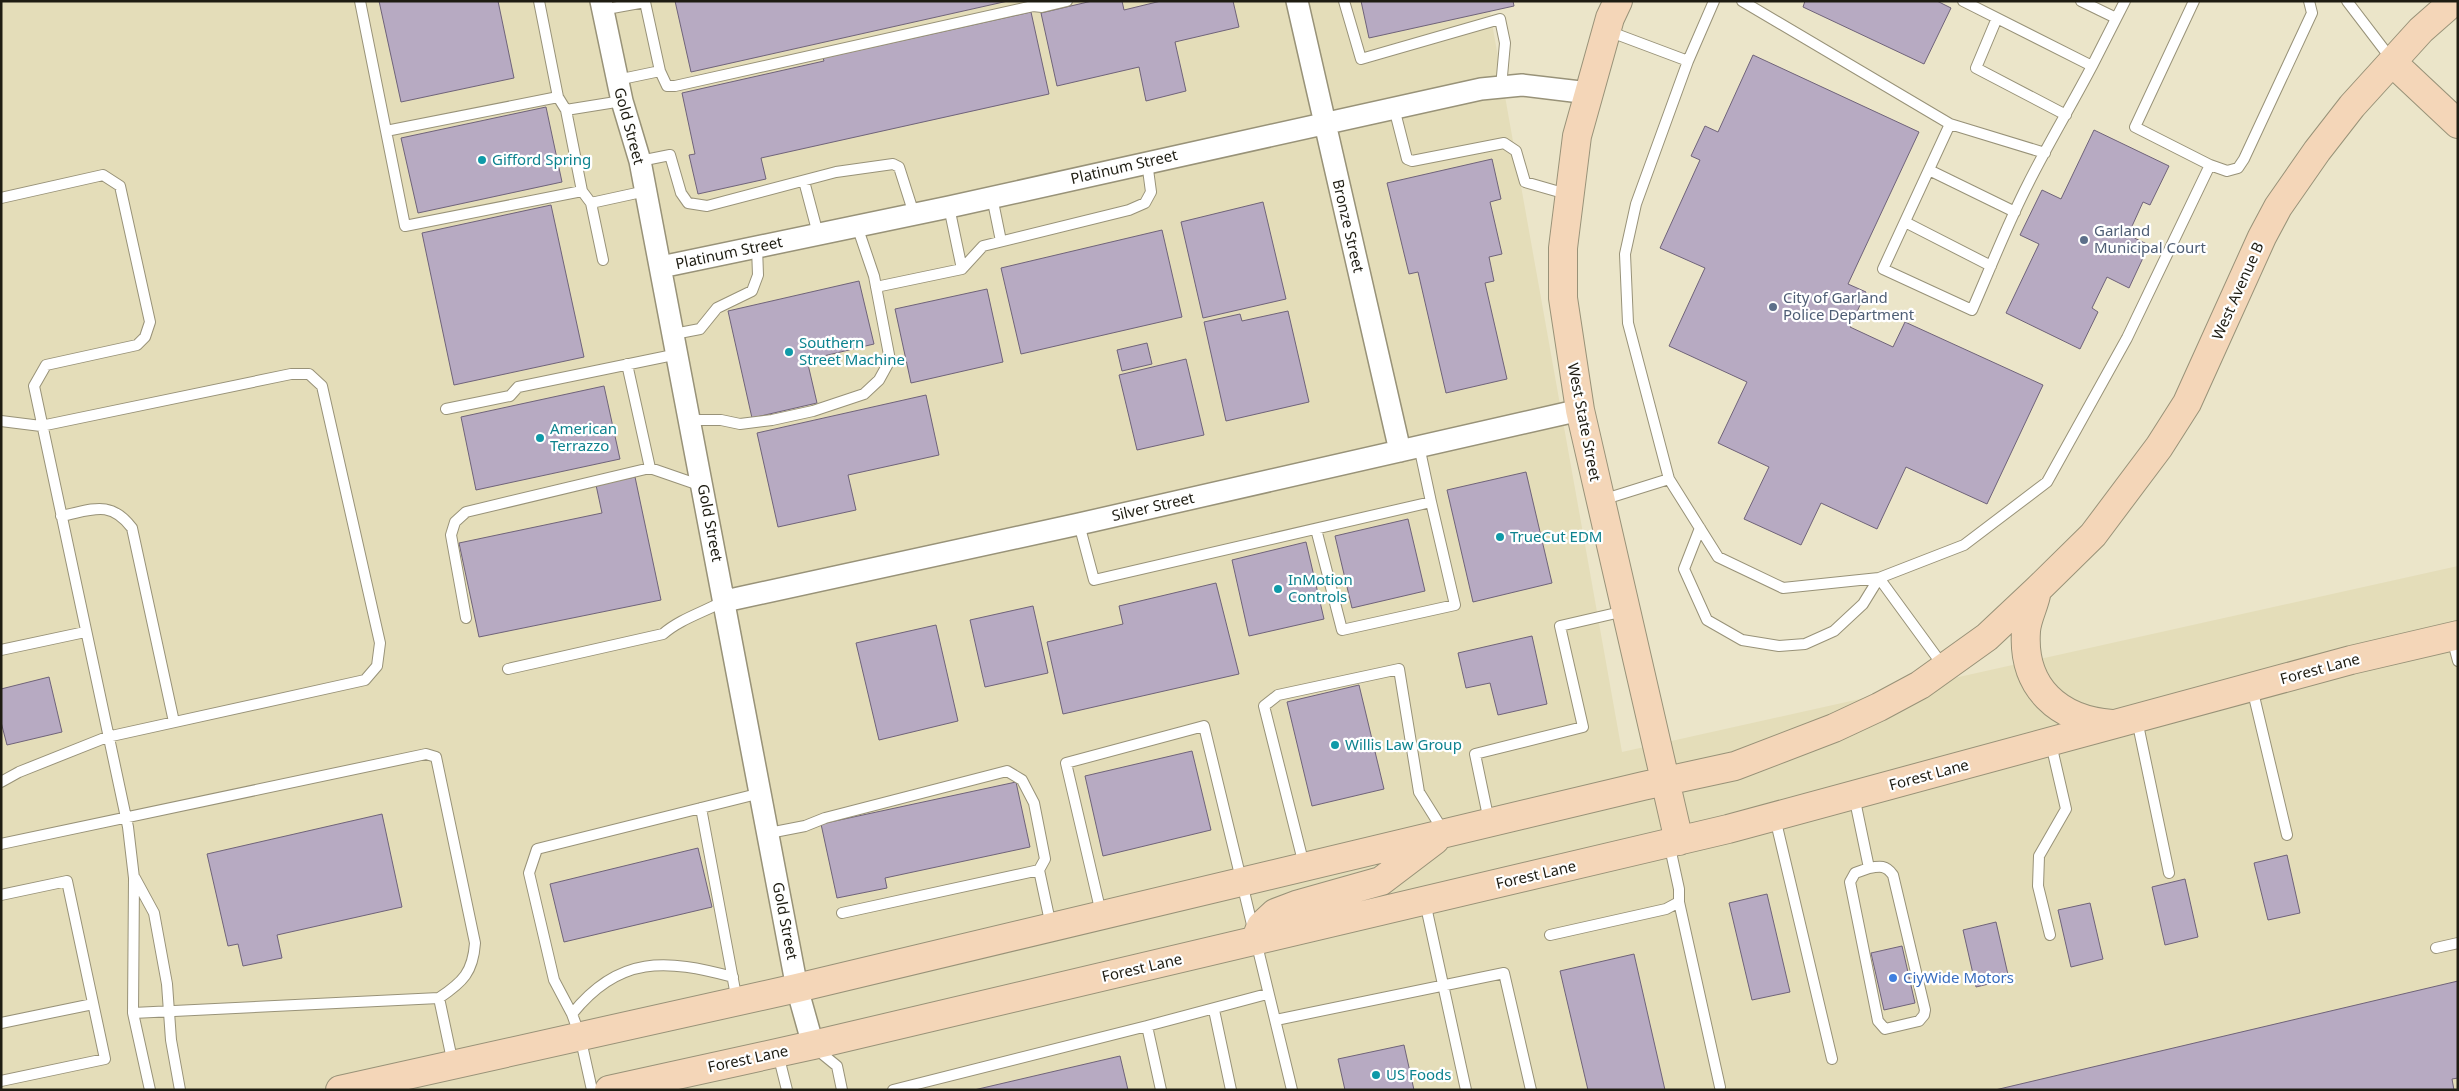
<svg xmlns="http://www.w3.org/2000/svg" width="2459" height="1091" font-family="'Noto Sans',sans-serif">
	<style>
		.built { fill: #e4ddb9 }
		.building { fill: #b7aac2; stroke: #6f6379 }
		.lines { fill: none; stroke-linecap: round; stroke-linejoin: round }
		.lane-casing { stroke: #989278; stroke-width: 12 }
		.street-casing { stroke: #989278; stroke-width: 24 }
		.secondary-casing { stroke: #989278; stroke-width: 30 }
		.lane { stroke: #fff; stroke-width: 10 }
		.street { stroke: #fff; stroke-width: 21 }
		.secondary { stroke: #f4d6b8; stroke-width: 28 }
		.culture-dot { fill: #0f9aa8; stroke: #fff; stroke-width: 2 }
		.service-dot { fill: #5c6f8a; stroke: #fff; stroke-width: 2 }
		.shop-dot { fill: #3f7fe0; stroke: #fff; stroke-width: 2 }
		.labels { text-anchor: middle; stroke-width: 4.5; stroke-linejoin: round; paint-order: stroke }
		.street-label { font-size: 15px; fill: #1e1c12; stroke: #fff }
		.culture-label { font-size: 15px; fill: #0d838f; stroke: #fff; text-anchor: start }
		.service-label { font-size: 15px; fill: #4e5e75; stroke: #fff; text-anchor: start }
		.shop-label { font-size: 15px; fill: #366cbe; stroke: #fff; text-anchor: start }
	</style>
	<rect width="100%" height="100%" fill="#ebe5c9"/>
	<path class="built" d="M1,1H1488L1622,752L2458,566V1090H1Z"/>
	<path class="building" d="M379,1H498L514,78L401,102Z
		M675,1H1008L691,72Z
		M1092,1H1122L1124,10L1161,1H1233L1239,27L1175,42L1186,91L1146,101L1139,67L1057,86L1041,13Z
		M1361,1H1513L1514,6L1369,38Z
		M1805,1H1937L1951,8L1924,64L1803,7Z
		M1031,12L1049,94L761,158L766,179L698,194L689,155L695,154L682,93L824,61L823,58Z
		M1753,55L1919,132L1848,284L1866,292L1850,327L1893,347L1905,322L2043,385L1987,504L1906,467L1877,529L1821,503L1801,545L1744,519L1769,467L1718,443L1747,382L1669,346L1705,268L1660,248L1700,160L1691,156L1705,126L1718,132Z
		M546,107L562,182L418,213L401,138Z
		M2094,130L2169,166L2150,205L2143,202L2128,235L2149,245L2129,288L2107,277L2092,308L2098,312L2080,349L2006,313L2039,244L2020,235L2042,190L2061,199Z
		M1492,159L1501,199L1490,202L1502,254L1489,257L1494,281L1485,283L1507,379L1446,393L1418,272L1409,274L1387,183Z
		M1263,202L1286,299L1203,318L1181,222Z
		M551,205L584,357L454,385L422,233Z
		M1162,230L1182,317L1021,354L1001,268Z
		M859,281L874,344L807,360L817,403L752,418L728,311Z
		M987,289L1003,362L911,383L895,309Z
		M1288,311L1309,402L1226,421L1204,322L1240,314L1242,321Z
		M1147,343L1152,364L1122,371L1117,350Z
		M1186,359L1204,435L1137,450L1119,375Z
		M604,386L620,459L476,490L461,417Z
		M926,395L939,455L848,475L856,510L778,527L757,433Z
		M1526,472L1552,583L1473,602L1447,490Z
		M635,477L661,600L479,637L459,543L602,513L596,485Z
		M1408,519L1425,591L1352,608L1335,536Z
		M1306,542L1324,619L1249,636L1232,560Z
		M1216,583L1239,674L1063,714L1047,642L1123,624L1119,606Z
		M1033,606L1048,673L985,687L970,620Z
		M936,625L958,721L879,740L856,643Z
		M1532,636L1547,704L1498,715L1490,683L1466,688L1458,653Z
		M49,677L62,732L7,745L1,722V689Z
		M1359,685L1384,789L1312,806L1287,702Z
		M1192,751L1211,830L1103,856L1085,776Z
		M1016,782L1030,847L885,878L887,888L837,898L821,824Z
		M382,814L402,907L277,935L282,958L243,966L238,944L228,946L207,854Z
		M698,848L712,907L564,942L550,884Z
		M2287,855L2300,913L2268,920L2254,863Z
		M2185,879L2198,937L2165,945L2152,887Z
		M1767,894L1790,992L1752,1000L1729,903Z
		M2090,903L2103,959L2071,967L2058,910Z
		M1996,922L2009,979L1976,987L1963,930Z
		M1902,946L1915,1003L1884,1010L1871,953Z
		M1634,954L1665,1090H1588L1560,971Z
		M2458,981V1078L2452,1079L2454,1090H1995Z
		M1404,1045L1414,1090H1345L1338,1059Z
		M1120,1056L1128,1090H974Z"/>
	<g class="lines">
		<defs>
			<path id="lane" d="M360,1L405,226L582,191L591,203L646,191
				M1344,1L1361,59L1500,19L1505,43L1501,87
				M1742,1L1950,124
				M1963,1L2092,66L2125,1
				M2081,1L2116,18
				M2347,1L2392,60
				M601,10L645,2L660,71L617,80
				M1997,18L1976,68L2066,115
				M1608,31L1688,61L1714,1
				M660,71L667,86H675L1033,6L1042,7L1067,1
				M558,97L566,110L582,191
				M1394,108L1407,159L1412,161L1504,143L1516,151L1525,182L1570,195
				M566,110L622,101
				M386,131L558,97L539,1
				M2045,153L1950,124L1883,269L1972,310C1990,269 2007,225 2028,184C2048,144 2071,106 2092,66
				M640,161L670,155L681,193L688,203L707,206L836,172L893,164L899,167L914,214
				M2210,165L2227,171L2238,168L2244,159L2312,13L2309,1
				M1929,170L2015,212
				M804,181L818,234
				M992,197L1001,241
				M1,198L103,175L120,186L150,322L145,337L137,345L46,365L34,386L128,827L134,878L133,1013L150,1090
				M591,203L603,260
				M1905,222L1991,266
				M962,269L983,246L1129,210L1145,203L1151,192L1147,162
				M876,287L962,269L949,207
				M674,334L700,329L717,308L752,291L758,275L757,247
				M627,364L650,468
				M446,409L510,396L518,387L678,354
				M691,420H721L740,424L772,420L813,411L864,394L879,380L890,360L874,276L857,226
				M1,421L41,426L291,374H309L322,386L380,643L377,666L365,680L107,737L19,772L1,782
				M1669,479L1718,557L1783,588L1879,578L1944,667
				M1602,500L1669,479L1628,323L1625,254L1636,204L1688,61
				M61,516C92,510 110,499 132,528L174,722
				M1079,524L1094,580L1431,502L1419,446
				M1700,528L1684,569L1707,620L1742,640L1779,646L1805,644L1834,631L1863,604L1879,578L1964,545L2047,482L2127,338L2210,165L2135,127L2194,1
				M1316,529L1342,630L1455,605L1431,502
				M466,618L451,535L455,522L466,512L650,468L702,486
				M2452,638L2458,661
				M1,650L85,632
				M508,669L663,634C680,619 704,612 724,601
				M2252,688L2287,835
				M2137,720L2169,873
				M1854,796L1869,868L1855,873L1850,882L1878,1021L1885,1029L1919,1021L1924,1015L1925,1010L1893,875C1886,865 1880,866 1869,868
				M701,808L737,1001
				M1775,818L1832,1059
				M1489,821L1475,754L1583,727L1560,626L1625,611
				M769,833L805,826L825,818L1007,771L1022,780L1034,803L1045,859L1039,870
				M1,844L426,754L436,757L475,943C473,972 463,982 439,998L453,1064
				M1304,865L1264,706L1278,695L1399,669L1419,792L1444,832
				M135,878L154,913L167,984L171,1040L180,1090
				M1,895L67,881L105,1059L1,1081
				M1425,902L1466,1090
				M1679,902L1720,1087
				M842,913L1039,870L1051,926
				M1101,913L1066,763L1204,726L1292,1090
				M1550,935L1666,909L1679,902V889L1669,843
				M2050,935L2038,886L2039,856L2066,809L2051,744
				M2436,948L2458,943
				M1214,1010L1231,1090
				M133,1013L439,998
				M572,1014C619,955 666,959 733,977
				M1276,1020L1504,973L1531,1090
				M1,1023L93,1004
				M815,1048L837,1066L842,1090
				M778,1054L787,1090
				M592,1090L580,1036L572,1014L554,980L529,873L537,849L761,793
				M893,1090L1147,1026
				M1161,1090L1147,1026L1267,994"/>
			<path id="street" d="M601,1L622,101L640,161L797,988L813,1045
				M1297,1L1400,451
				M661,267L949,207L1481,89L1522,85L1589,93
				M725,601L1079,524L1580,410"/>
			<path id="secondary" d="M1618,1L1610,18L1577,136L1563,248V298L1580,410L1679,841
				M2393,63L2458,124
				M2037,590C2035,605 2027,617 2026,631C2022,688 2059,720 2112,724
				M1255,941L1261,926L1275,913L1296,905L1381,881L1435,840
				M340,1090L797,988L1643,786L1735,766L1834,728L1879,707L1920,685L1987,637L2037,590L2093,535L2159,447L2187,403L2262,237L2278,207L2317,151L2352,106L2421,30L2454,1
				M609,1090L813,1045L1728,829L2351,660L2458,635"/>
		</defs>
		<use href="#lane" class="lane-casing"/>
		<use href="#street" class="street-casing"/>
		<use href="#secondary" class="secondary-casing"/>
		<use href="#lane" class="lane"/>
		<use href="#street" class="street"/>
		<use href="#secondary" class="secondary"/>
	</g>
	<g class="culture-dot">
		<circle cx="482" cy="160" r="5"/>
		<circle cx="789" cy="352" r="5"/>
		<circle cx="540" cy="438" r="5"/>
		<circle cx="1500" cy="537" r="5"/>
		<circle cx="1278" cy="589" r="5"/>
		<circle cx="1335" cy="745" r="5"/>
		<circle cx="1376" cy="1075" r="5"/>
	</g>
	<g class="service-dot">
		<circle cx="2084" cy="240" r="5"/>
		<circle cx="1773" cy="307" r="5"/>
	</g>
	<circle class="shop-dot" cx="1893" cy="978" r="5"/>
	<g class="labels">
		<g class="street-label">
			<text transform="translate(629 126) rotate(75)" y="5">Gold Street</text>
			<text transform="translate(1124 167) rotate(-13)" y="5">Platinum Street</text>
			<text transform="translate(1348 226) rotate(77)" y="5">Bronze Street</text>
			<text transform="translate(729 253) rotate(-12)" y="5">Platinum Street</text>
			<text transform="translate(2238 291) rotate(-66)" y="5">West Avenue B</text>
			<text transform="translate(1584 422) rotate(79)" y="5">West State Street</text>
			<text transform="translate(1153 507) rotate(-13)" y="5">Silver Street</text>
			<text transform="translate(710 523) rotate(79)" y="5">Gold Street</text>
			<text transform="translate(2320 669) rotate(-15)" y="5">Forest Lane</text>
			<text transform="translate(1929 775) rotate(-15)" y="5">Forest Lane</text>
			<text transform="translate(1536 875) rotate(-13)" y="5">Forest Lane</text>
			<text transform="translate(785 921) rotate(79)" y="5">Gold Street</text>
			<text transform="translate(1142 968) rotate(-13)" y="5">Forest Lane</text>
			<text transform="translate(748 1059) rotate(-12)" y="5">Forest Lane</text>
		</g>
		<g class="culture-label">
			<text x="492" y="165">Gifford Spring</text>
			<text x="799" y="348">Southern<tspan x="799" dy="17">Street Machine</tspan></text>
			<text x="550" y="434">American<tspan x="550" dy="17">Terrazzo</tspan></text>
			<text x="1510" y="542">TrueCut EDM</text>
			<text x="1288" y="585">InMotion<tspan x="1288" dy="17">Controls</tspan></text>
			<text x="1345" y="750">Willis Law Group</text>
			<text x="1386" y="1080">US Foods</text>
		</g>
		<g class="service-label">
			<text x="2094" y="236">Garland<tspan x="2094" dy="17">Municipal Court</tspan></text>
			<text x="1783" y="303">City of Garland<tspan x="1783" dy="17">Police Department</tspan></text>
		</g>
		<g class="shop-label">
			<text x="1903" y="983">CiyWide Motors</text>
		</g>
	</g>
	<rect width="2459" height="1091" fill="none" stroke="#1e1c12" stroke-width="5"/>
</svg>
